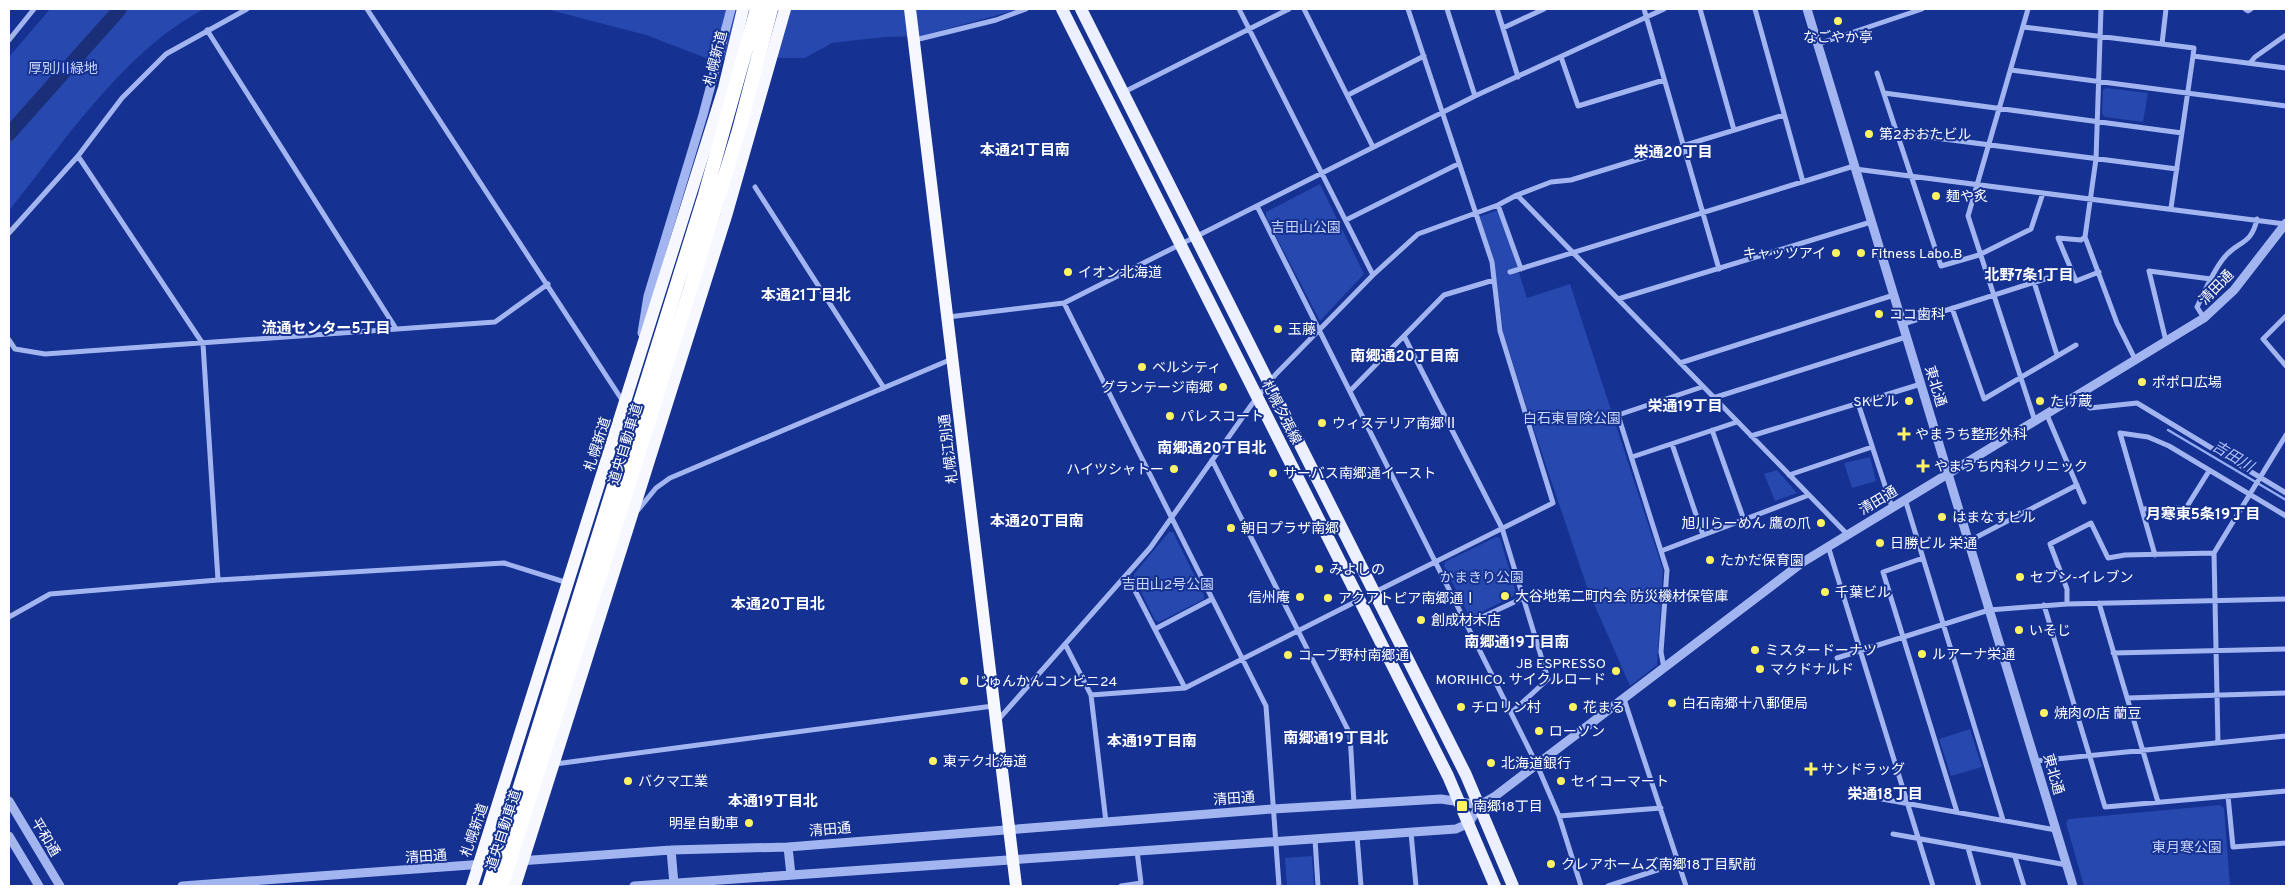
<svg xmlns="http://www.w3.org/2000/svg" width="2295" height="895" font-family="Overpass,'Noto Sans JP',sans-serif">
	<style>
		.green { fill: #2748af }
		.lines { fill: none; stroke-linecap: round; stroke-linejoin: round }
		.stream { stroke: #94acf3; stroke-width: 2.5 }
		.river { stroke: #1a2f78; stroke-width: 14 }
		.minor { stroke: #a2b5f1; stroke-width: 5 }
		.tertiary { stroke: #a2b5f1; stroke-width: 9 }
		.primary { stroke: #ecefff; stroke-width: 12 }
		.trunk { stroke: #f6f7ff; stroke-width: 12 }
		.motorway-bridge { stroke: #fff; stroke-width: 14 }
		.poi-dot { fill: #fff362; stroke: #153191; stroke-width: 2 }
		.labels { text-anchor: middle; stroke-width: 4; stroke-linejoin: round; paint-order: stroke }
		.poi-label { font-size: 14px; fill: #fff; stroke: #153191; text-anchor: start }
		.street-label { font-size: 14px; fill: #fff; stroke: #153191 }
		.park-label { font-size: 14px; fill: #c9d5fc; stroke: #153191 }
		.neighbourhood-label { font-size: 15px; font-weight: bold; fill: #fff; stroke: #153191 }
		.water-label { font-size: 15px; font-style: italic; fill: #aec0f8; stroke: #153191 }
	</style>
	<rect width="100%" height="100%" fill="#153191"/>
	<path class="green" d="M50,9H204C124,51 64,142 9,211V57Z
		M546,9H1020L921,36L885,37L832,43L805,58H706L646,35Z
		M2106,88L2148,93L2143,122L2105,117L2102,114L2103,90Z
		M1320,184L1364,274L1320,321L1266,217V212Z
		M1499,210L1527,298L1570,284L1663,570L1657,665L1630,686L1588,590L1530,418L1503,331L1494,264L1478,217Z
		M1870,457L1876,481L1852,488L1844,463Z
		M1777,470L1797,493L1775,501L1764,474Z
		M1169,532H1173L1204,595V599L1159,622L1155,620L1134,578V574Z
		M1496,537L1500,538L1516,592L1515,595L1472,617L1469,616L1444,566L1445,562Z
		M1970,729L1982,767L1951,776L1939,739Z
		M2220,805L2224,808L2230,886H2084L2066,823L2069,819Z
		M1312,856L1314,886H1287L1285,858Z"/>
	<g class="lines">
		<path class="stream" d="M2168,430L2286,500"/>
		<path class="river" d="M9,134L120,9"/>
		<path class="minor" d="M367,9L624,403
			M1239,9L1373,275
			M1304,9L1373,147
			M1447,9L1475,96
			M1497,9L1518,77
			M1644,9L1719,269
			M1700,9L1734,130
			M1755,9L1803,182
			M2028,9L1968,216L2035,421
			M2101,9L2096,159L2085,237L2117,323L2136,361
			M2245,9L2248,11L2251,9
			M2023,27L2194,48L2193,56L2286,68
			M1503,28L1544,9
			M207,30L395,327
			M9,40L34,9
			M915,40L996,20L1026,9
			M1818,44L1922,9
			M2162,44L2166,9
			M1561,57L1578,106L1664,80
			M2250,63L2255,57L2286,35
			M2011,70L2286,106
			M1877,73L1941,266L1979,255L2031,229L2043,193
			M1124,92L1289,9
			M1884,93L2182,133
			M1348,95L1424,56
			M1897,133L2177,169
			M78,156L203,344L218,580
			M1855,169L2285,224
			M755,187L884,388
			M1517,195L1551,182L1571,180L1784,115
			M1498,205L1521,269
			M1257,206L1537,765L1559,816L1581,886
			M2171,208L2193,56
			M1346,220L1458,164
			M9,233L78,156L122,98L166,54L247,9
			M2085,237L2081,240L2058,238L2076,281L2099,272
			M1510,272L1854,166
			M2034,282L2057,355
			M1618,299L1847,534
			M1064,303L1266,706L1279,886
			M1952,308L1984,399L2076,345
			M2286,316L2263,339L2286,366
			M948,317L1064,303L1475,96L1664,9
			M2204,318L2197,307C2205,291 2212,273 2223,259C2237,240 2251,247 2257,219
			M1903,324L2051,277
			M1404,336L1502,528L1548,679L1511,713
			M9,340L15,349L45,354L495,322L548,284
			M2166,341L2149,271L2211,279
			M1680,363L1894,295
			M1350,391L1444,295L1494,280
			M2076,397L2090,408L2137,403L2286,493
			M1713,398L1906,337
			M1858,403L1892,507
			M2047,415L2084,502
			M1712,430L1744,520
			M1751,436L1921,384
			M1672,444L1703,535
			M1632,457L1737,422
			M1212,460L1350,734L1354,804
			M1789,475L1872,447
			M1905,499L2003,820
			M2143,509L2186,508L2209,471
			M638,510L656,488L670,478L952,359
			M1969,541L2077,485
			M1828,546L1933,886
			M1661,551L1809,495
			M2155,555L2120,433L2148,437L2169,446L2286,516
			M1923,558L1883,572L1957,812
			M1127,575L1185,688
			M1375,592L1553,503L1500,331L1492,262L1408,9
			M2099,603L2158,802
			M2067,604V589L2050,544L2091,523L2108,558L2125,555L2214,553
			M2044,605L2105,807L2286,791
			M9,617L50,594L218,580L504,563L568,583
			M1467,624L1523,598
			M1155,629L1212,599
			M1065,644L1091,695L1106,822
			M2113,653L2286,649
			M1837,658L1989,610L2067,604L2286,599
			M1664,668L1661,652L1667,570L1618,415L1702,387
			M1091,695L1185,688L1359,600
			M2127,698L2286,693
			M1624,699L1686,886
			M998,720L1150,548L1252,404L1276,374L1373,275L1418,234L1498,205L1517,195L1618,299L1871,222
			M2218,743L2214,553L2286,435
			M2036,761L2286,736
			M555,764L993,706
			M2228,796L2233,847L2286,843
			M1882,799L2056,830
			M1559,816L1661,808
			M1411,833L1416,886
			M1893,834L2067,865
			M1357,836L1361,886
			M1315,839L1318,886
			M1968,848L1979,886
			M2015,857L2024,886
			M1121,886L1141,883L1137,851
			M1608,886L1679,863"/>
		<path class="tertiary" d="M1807,9L2073,886
			M642,333L648,296L703,115L731,9
			M9,801L60,886
			M9,836L39,886
			M788,847L791,875
			M671,850L674,884
			M519,861L671,850L788,847L1273,809L1441,799L1480,805
			M182,886L498,863
			M634,886L1456,829L1469,823L1480,805L1494,797L1803,562L2204,318L2234,290L2286,223"/>
		<path class="primary" d="M1062,9L1448,776L1495,886
			M1081,9L1466,775L1513,886"/>
		<path class="trunk" d="M910,9L1016,886
			M472,886L724,88L743,9
			M515,886L726,216L785,9"/>
		<path class="motorway-bridge" d="M489,886L705,195L757,9
			M502,886L691,287L739,130L771,9"/>
	</g>
	<g class="poi-dot">
		<circle cx="1838" cy="21" r="5"/>
		<circle cx="1869" cy="134" r="5"/>
		<circle cx="1936" cy="196" r="5"/>
		<circle cx="1836" cy="253" r="5"/>
		<circle cx="1861" cy="253" r="5"/>
		<circle cx="1068" cy="272" r="5"/>
		<circle cx="1879" cy="314" r="5"/>
		<circle cx="1278" cy="329" r="5"/>
		<circle cx="1142" cy="367" r="5"/>
		<circle cx="2142" cy="382" r="5"/>
		<circle cx="1223" cy="387" r="5"/>
		<circle cx="1909" cy="401" r="5"/>
		<circle cx="2040" cy="401" r="5"/>
		<circle cx="1170" cy="416" r="5"/>
		<circle cx="1322" cy="423" r="5"/>
		<path d="M1901.5 426.5h5v5h5v5h-5v5h-5v-5h-5v-5h5z"/>
		<path d="M1920.5 458.5h5v5h5v5h-5v5h-5v-5h-5v-5h5z"/>
		<circle cx="1174" cy="469" r="5"/>
		<circle cx="1273" cy="473" r="5"/>
		<circle cx="1942" cy="517" r="5"/>
		<circle cx="1821" cy="523" r="5"/>
		<circle cx="1231" cy="528" r="5"/>
		<circle cx="1880" cy="543" r="5"/>
		<circle cx="1710" cy="560" r="5"/>
		<circle cx="1319" cy="569" r="5"/>
		<circle cx="2020" cy="577" r="5"/>
		<circle cx="1825" cy="592" r="5"/>
		<circle cx="1505" cy="596" r="5"/>
		<circle cx="1300" cy="597" r="5"/>
		<circle cx="1328" cy="598" r="5"/>
		<circle cx="1421" cy="620" r="5"/>
		<circle cx="2019" cy="630" r="5"/>
		<circle cx="1755" cy="650" r="5"/>
		<circle cx="1922" cy="654" r="5"/>
		<circle cx="1288" cy="655" r="5"/>
		<circle cx="1760" cy="669" r="5"/>
		<circle cx="1616" cy="671" r="5"/>
		<circle cx="964" cy="681" r="5"/>
		<circle cx="1672" cy="703" r="5"/>
		<circle cx="1461" cy="707" r="5"/>
		<circle cx="1573" cy="707" r="5"/>
		<circle cx="2044" cy="713" r="5"/>
		<circle cx="1539" cy="731" r="5"/>
		<circle cx="933" cy="761" r="5"/>
		<circle cx="1491" cy="763" r="5"/>
		<path d="M1808.5 761.5h5v5h5v5h-5v5h-5v-5h-5v-5h5z"/>
		<circle cx="628" cy="781" r="5"/>
		<circle cx="1561" cy="781" r="5"/>
		<rect x="1456" y="800" width="12" height="12" rx="2.5"/>
		<circle cx="749" cy="823" r="5"/>
		<circle cx="1551" cy="864" r="5"/>
	</g>
	<g class="labels">
		<g class="poi-label">
			<text x="1838" y="42" text-anchor="middle">なごやか亭</text>
			<text x="1879" y="139">第2おおたビル</text>
			<text x="1946" y="201">麺や炙</text>
			<text x="1826" y="258" text-anchor="end">キャッツアイ</text>
			<text x="1871" y="258">Fitness Labo.B</text>
			<text x="1078" y="277">イオン北海道</text>
			<text x="1889" y="319">ココ歯科</text>
			<text x="1288" y="334">玉藤</text>
			<text x="1152" y="372">ベルシティ</text>
			<text x="2152" y="387">ポポロ広場</text>
			<text x="1213" y="392" text-anchor="end">グランテージ南郷</text>
			<text x="1899" y="406" text-anchor="end">SKビル</text>
			<text x="2050" y="406">たけ蔵</text>
			<text x="1180" y="421">パレスコート</text>
			<text x="1332" y="428">ウィステリア南郷Ⅱ</text>
			<text x="1915" y="439">やまうち整形外科</text>
			<text x="1934" y="471">やまうち内科クリニック</text>
			<text x="1164" y="474" text-anchor="end">ハイツシャトー</text>
			<text x="1283" y="478">サーバス南郷通イースト</text>
			<text x="1952" y="522">はまなすビル</text>
			<text x="1811" y="528" text-anchor="end">旭川らーめん 鷹の爪</text>
			<text x="1241" y="533">朝日プラザ南郷</text>
			<text x="1890" y="548">日勝ビル 栄通</text>
			<text x="1720" y="565">たかだ保育園</text>
			<text x="1329" y="574">みよしの</text>
			<text x="2030" y="582">セブン-イレブン</text>
			<text x="1835" y="597">千葉ビル</text>
			<text x="1515" y="601">大谷地第二町内会 防災機材保管庫</text>
			<text x="1290" y="602" text-anchor="end">信州庵</text>
			<text x="1338" y="603">アクアトピア南郷通Ⅰ</text>
			<text x="1431" y="625">創成材木店</text>
			<text x="2029" y="635">いそじ</text>
			<text x="1765" y="655">ミスタードーナツ</text>
			<text x="1932" y="659">ルアーナ栄通</text>
			<text x="1298" y="660">コープ野村南郷通</text>
			<text x="1606" y="668" text-anchor="end">JB ESPRESSO<tspan x="1606" dy="16">MORIHICO. サイクルロード</tspan></text>
			<text x="1770" y="674">マクドナルド</text>
			<text x="974" y="686">じゅんかんコンビニ24</text>
			<text x="1682" y="708">白石南郷十八郵便局</text>
			<text x="1471" y="712">チロリン村</text>
			<text x="1583" y="712">花まる</text>
			<text x="2054" y="718">焼肉の店 蘭豆</text>
			<text x="1549" y="736">ローソン</text>
			<text x="943" y="766">東テク北海道</text>
			<text x="1501" y="768">北海道銀行</text>
			<text x="1821" y="774">サンドラッグ</text>
			<text x="638" y="786">バクマ工業</text>
			<text x="1571" y="786">セイコーマート</text>
			<text x="1473" y="811">南郷18丁目</text>
			<text x="739" y="828" text-anchor="end">明星自動車</text>
			<text x="1561" y="869">クレアホームズ南郷18丁目駅前</text>
		</g>
		<g class="street-label">
			<text transform="translate(715 58) rotate(-76)" y="5">札幌新道</text>
			<text transform="translate(2216 287) rotate(-46)" y="5">清田通</text>
			<text transform="translate(1936 386) rotate(73)" y="5">東北通</text>
			<text transform="translate(1282 412) rotate(63)" y="5">札幌夕張線</text>
			<text transform="translate(597 444) rotate(-72)" y="5">札幌新道</text>
			<text transform="translate(625 444) rotate(-73)" y="5">道央自動車道</text>
			<text transform="translate(948 449) rotate(-97)" y="5">札幌江別通</text>
			<text transform="translate(1878 500) rotate(-31)" y="5">清田通</text>
			<text transform="translate(2054 774) rotate(74)" y="5">東北通</text>
			<text transform="translate(1234 798) rotate(-4)" y="5">清田通</text>
			<text transform="translate(830 829) rotate(-5)" y="5">清田通</text>
			<text transform="translate(474 830) rotate(-71)" y="5">札幌新道</text>
			<text transform="translate(503 830) rotate(-72)" y="5">道央自動車道</text>
			<text transform="translate(46 837) rotate(59)" y="5">平和通</text>
			<text transform="translate(426 856) rotate(-4)" y="5">清田通</text>
		</g>
		<g class="park-label">
			<text x="63" y="73">厚別川緑地</text>
			<text x="1306" y="232">吉田山公園</text>
			<text x="1572" y="423">白石東冒険公園</text>
			<text x="1482" y="582">かまきり公園</text>
			<text x="1168" y="589">吉田山2号公園</text>
			<text x="2187" y="852">東月寒公園</text>
		</g>
		<g class="neighbourhood-label">
			<text x="1025" y="155">本通21丁目南</text>
			<text x="1673" y="157">栄通20丁目</text>
			<text x="2029" y="280">北野7条1丁目</text>
			<text x="806" y="300">本通21丁目北</text>
			<text x="326" y="333">流通センター5丁目</text>
			<text x="1405" y="361">南郷通20丁目南</text>
			<text x="1685" y="411">栄通19丁目</text>
			<text x="1212" y="453">南郷通20丁目北</text>
			<text x="2203" y="519">月寒東5条19丁目</text>
			<text x="1037" y="526">本通20丁目南</text>
			<text x="778" y="609">本通20丁目北</text>
			<text x="1517" y="647">南郷通19丁目南</text>
			<text x="1336" y="743">南郷通19丁目北</text>
			<text x="1152" y="746">本通19丁目南</text>
			<text x="1885" y="799">栄通18丁目</text>
			<text x="773" y="806">本通19丁目北</text>
		</g>
		<g class="water-label">
			<text transform="translate(2233 456) rotate(31)" y="5">吉田川</text>
		</g>
	</g>
	<rect width="2295" height="895" fill="none" stroke="#ffffff" stroke-width="20"/>
</svg>
